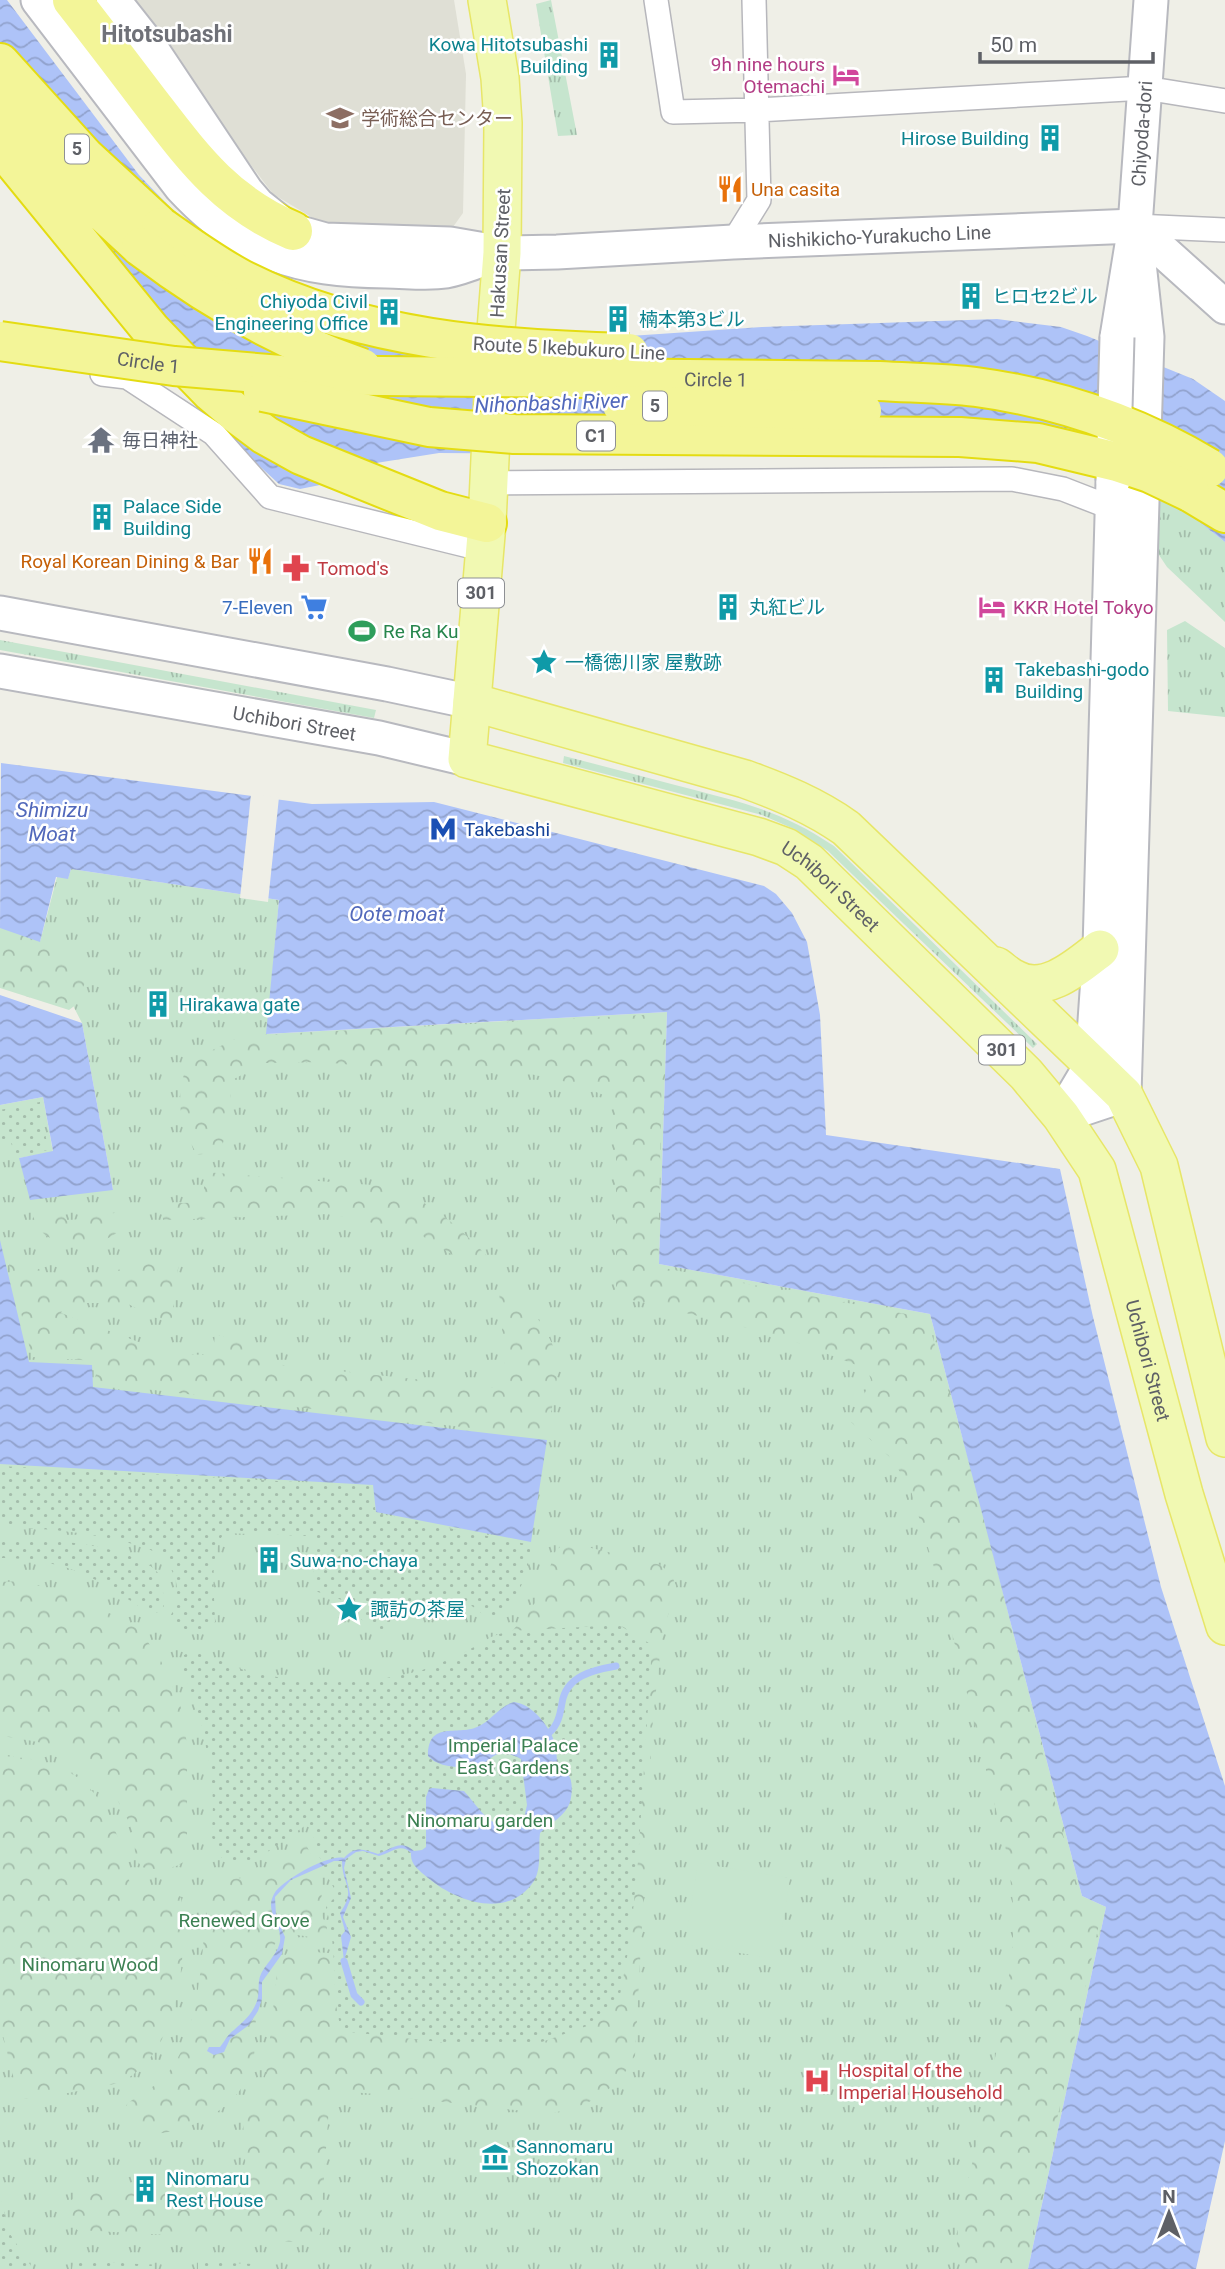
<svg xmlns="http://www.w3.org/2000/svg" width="1225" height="2269" font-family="Roboto,'Noto Sans JP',sans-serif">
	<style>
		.education { fill: #dfdfd5 }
		.grass { fill: url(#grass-tufts) }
		.forest { fill: url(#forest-crowns) }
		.garden { fill: url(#garden-dots) }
		.pitch { fill: #c6e5ce }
		.water { fill: url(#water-waves) }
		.pier { fill: #efefe7 }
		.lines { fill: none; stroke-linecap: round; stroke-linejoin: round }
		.stream { stroke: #aec3f8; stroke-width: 7 }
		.street-casing { stroke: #b7b7bc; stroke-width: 26 }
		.secondary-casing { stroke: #b8b9bf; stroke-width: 37 }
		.primary-casing { stroke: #e7e668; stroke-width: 40 }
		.highway-casing { stroke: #e4dc12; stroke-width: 42 }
		.street { stroke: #fff; stroke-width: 23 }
		.secondary { stroke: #fff; stroke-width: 33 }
		.primary { stroke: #f1f9b2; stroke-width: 37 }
		.highway { stroke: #f3f598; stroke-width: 38 }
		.secondary-bridge-casing { stroke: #b8b9bf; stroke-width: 37; stroke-linecap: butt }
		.highway-bridge-casing { stroke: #e4dc12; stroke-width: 42; stroke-linecap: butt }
		.secondary-bridge { stroke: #fff; stroke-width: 33 }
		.highway-bridge { stroke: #f3f598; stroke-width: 38 }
		.labels { text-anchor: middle; stroke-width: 5; stroke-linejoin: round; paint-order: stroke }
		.shield { fill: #fff; stroke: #8e9094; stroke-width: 2 }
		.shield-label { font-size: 18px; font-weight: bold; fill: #5e6066 }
		.culture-label { font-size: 19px; fill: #0d838f; stroke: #fff; text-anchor: start }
		.hotel-label { font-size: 19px; fill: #b23c85; stroke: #fff; text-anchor: end }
		.education-label { font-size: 19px; fill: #785e54; stroke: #fff; text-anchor: start }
		.street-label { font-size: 19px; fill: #5e6066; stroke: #fff }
		.food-label { font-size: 19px; fill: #c56008; stroke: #fff; text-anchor: start }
		.worship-label { font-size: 19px; fill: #5b616d; stroke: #fff; text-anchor: start }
		.health-label { font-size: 19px; fill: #be3a42; stroke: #fff; text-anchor: start }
		.shop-label { font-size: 19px; fill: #366cbe; stroke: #fff; text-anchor: end }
		.leisure-label { font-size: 19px; fill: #27864d; stroke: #fff; text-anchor: start }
		.transit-label { font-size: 19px; fill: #164399; stroke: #fff; text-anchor: start }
		.park-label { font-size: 19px; fill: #3b8052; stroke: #fff }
		.water-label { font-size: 21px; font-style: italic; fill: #5168bb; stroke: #fff }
		.quarter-label { font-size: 23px; font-weight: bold; fill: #6f7178; stroke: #fff }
	</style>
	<defs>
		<pattern id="grass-tufts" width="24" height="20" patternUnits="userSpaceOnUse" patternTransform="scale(1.75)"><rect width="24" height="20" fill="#c6e5ce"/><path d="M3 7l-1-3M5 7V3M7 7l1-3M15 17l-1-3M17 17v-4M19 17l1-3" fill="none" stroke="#a4bdab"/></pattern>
		<pattern id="forest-crowns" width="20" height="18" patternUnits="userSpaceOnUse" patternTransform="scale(1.75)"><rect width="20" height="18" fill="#c6e5ce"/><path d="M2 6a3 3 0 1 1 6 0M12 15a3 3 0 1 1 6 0" fill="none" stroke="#a4bdab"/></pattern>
		<pattern id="garden-dots" width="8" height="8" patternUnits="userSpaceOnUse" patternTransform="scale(1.75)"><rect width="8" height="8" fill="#c6e5ce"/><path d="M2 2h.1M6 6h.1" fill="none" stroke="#a4bdab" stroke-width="1.8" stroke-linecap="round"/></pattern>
		<pattern id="water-waves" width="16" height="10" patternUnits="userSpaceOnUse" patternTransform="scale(1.75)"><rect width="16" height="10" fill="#aec3f8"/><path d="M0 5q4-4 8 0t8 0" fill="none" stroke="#91a2cd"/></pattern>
	</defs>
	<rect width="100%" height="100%" fill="#efefe7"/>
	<path class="education" d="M125,0H454L466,74L463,213L453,227L323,224L273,194Z"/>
	<path class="grass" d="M551,0L577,135L558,136L536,4Z
		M1154,487L1225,542V622L1167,567L1141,528Z
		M1185,621L1225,648V717L1168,711L1167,630Z
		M0,640L376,710L374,718L0,650Z
		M564,756C603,766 641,776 679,786C740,802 781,810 834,846L1037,1044L1033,1048L828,851L794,829L762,815L563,763Z
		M71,869L279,900L267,1034L667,1012L659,1264L930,1314L1082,1896L1106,1907L1028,2269H0V1105L43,1097L53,1152L19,1158L113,1190L82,1023L40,942L57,877L68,878Z"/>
	<path class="forest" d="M0,926L56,946L89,975L73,1007L69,1010L0,988Z
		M663,1014L658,1267L927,1318L976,1485L1079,1899L1102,1910L1025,2269H977L956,2262L958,2228L1005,2012L1013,1938V1903L1008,1858L943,1597L911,1491L893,1460L851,1422L871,1380L867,1369L780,1336L616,1296V1100L576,1084L530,1074L426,1072L322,1062L265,1063L232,1080L227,1127L221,1151L197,1155L181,1124L180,1087L188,1062L241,1036Z
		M204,1172L383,1186C430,1198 461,1229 494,1263L461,1261L426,1237L378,1224L330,1214L163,1220L162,1204L204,1202Z
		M29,1207L60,1212L67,1221L126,1211C125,1217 125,1223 122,1227C109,1246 69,1248 50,1238C38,1232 34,1218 29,1207Z
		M12,1246L25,1263L52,1275L103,1274L125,1268L143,1256L179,1262L171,1325L126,1303H67L61,1313L171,1354L213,1355L215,1334L254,1345L274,1364L507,1389L499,1291L516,1288C528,1304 552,1336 556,1355C561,1378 550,1413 546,1437L95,1383L97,1361L32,1357L5,1248Z
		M567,1542L661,1565L672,1576L676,1586L662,1637L653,1718L635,2056L619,2082L586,2104L550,2114L365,2093L330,2092L320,2234L313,2243L77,2230L69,2205L77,2192L92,2187L236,2197L247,2190L243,2122L256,2102L266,2074L278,1965L288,1952L298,1951L392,1957L510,1634L539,1598L556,1550Z
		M25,1581L83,1599L139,1629L161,1661L180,1703L187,1744V1859C176,1870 157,1871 142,1867C132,1856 136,1844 133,1831C131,1824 126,1817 123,1811C97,1754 59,1743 0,1736V1582Z
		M0,1756C67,1759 97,1779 120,1843C124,1855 122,1874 132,1884C145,1897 166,1882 181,1897C188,1956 180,2055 119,2083L37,2099H24L16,2087L0,2024Z
		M306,1844L322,1881L321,1913L327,1928L325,1941C312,1938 288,1929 278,1940C267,1952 263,1975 262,1991C260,2003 256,2015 255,2028C254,2037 256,2046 254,2055C249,2098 208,2124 168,2132C152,2135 135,2137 124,2122L125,2107C134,2095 155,2089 167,2074C202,2033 202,1944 208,1892C220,1874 241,1881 259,1875C277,1869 289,1853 306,1844Z"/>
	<path class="garden" d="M40,1102L48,1150L17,1156L9,1139L0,1141V1110Z
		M0,1466L371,1486L376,1513L531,1545L527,1571L517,1596L509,1610L492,1621C484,1616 473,1605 464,1602C435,1593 403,1614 383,1632L362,1620L342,1600L315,1591L312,1556L315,1543L307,1536L224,1533C208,1556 215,1596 215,1622L200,1635L167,1622C185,1595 179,1565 149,1549C143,1546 135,1545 129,1543C86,1532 43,1528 0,1527Z
		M0,1538C47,1540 103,1541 146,1563C152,1566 157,1572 162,1577L164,1606L158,1612L152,1614C136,1605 121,1594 105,1585C73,1566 38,1558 0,1558Z
		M619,1625L652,1645L638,1861L630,1941L620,1995L587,2026L536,2044L475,2046L341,2031C339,2018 335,2005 335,1992C334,1963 334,1935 326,1907L334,1898L336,1892L323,1868L309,1823L250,1864H234L219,1856L212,1837L213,1802L211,1771L201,1723L183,1669L184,1655L194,1650L251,1673L297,1680L352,1682L377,1680L420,1671L460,1655L491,1637L508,1631Z
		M0,2195L10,2234L33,2269H0Z
		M74,2260L154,2265V2269H72Z
		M198,2262L258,2264V2269H198Z"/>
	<path class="pitch" d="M698,1863L790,1878L777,1959L685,1944Z"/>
	<path class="water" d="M0,0H7L139,175L210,249L381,325L615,337L762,327L997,319L1061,327L1087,336L1193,379L1225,401V542L1154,487L1028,458L439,453L376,463L320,485L300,489L279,484L253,460L65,247L0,166Z
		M1,763L312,804L434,802L764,886L776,894L792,913L807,942L820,1015L826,1135L1060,1169L1093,1317L1161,1587L1225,1786V2141L1196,2269H1028L1106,1907L1082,1896L930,1314L659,1264L667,1012L266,1034L279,900L71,869L68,879L56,877L40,942L0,928Z
		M0,995L82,1023L113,1190L30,1200L19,1158L53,1151L43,1097L0,1105Z
		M0,1240L29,1362L92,1365L93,1387L547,1440L531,1542L376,1512L373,1485L0,1464Z
		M514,1702C533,1704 552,1729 556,1747C557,1753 556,1758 558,1764C560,1769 565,1771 569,1776C573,1782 572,1795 570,1802C565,1817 550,1823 540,1833C538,1847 542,1868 534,1881C508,1920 457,1902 428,1878C419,1870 410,1865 411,1853C400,1842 391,1853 379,1856L363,1851L356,1852L346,1859L344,1868L351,1898L343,1917L351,1937L344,1961L341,1936L345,1931L340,1913C357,1888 342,1886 342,1861H334L291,1880L275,1897L276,1916L285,1937L282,1954L262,1982V1999L258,2011L249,2025L230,2039L224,2052L214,2055L207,2051L209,2047H220C225,2041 228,2034 234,2030C244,2021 252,2015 257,2001C260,1992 257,1982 261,1974C267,1962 282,1950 280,1936C279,1920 265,1911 274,1894C282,1880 329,1854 344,1858C356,1845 364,1850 378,1854C392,1849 400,1839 414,1851L422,1850L426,1847V1797L429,1789L432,1788L464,1791C479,1807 496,1841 524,1818L527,1805L521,1759C491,1744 496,1762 475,1766C461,1769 437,1767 428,1756C428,1720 457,1736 477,1727C491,1721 499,1706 514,1702Z"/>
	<path class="pier" d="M251,794L279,797L268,902L240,898Z"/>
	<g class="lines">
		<path class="stream" d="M549,1733C558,1725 560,1715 562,1703C566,1676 593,1670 616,1666
			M344,1961L354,1995L361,2002"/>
		<defs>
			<path id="street" d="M656,0L673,112L757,110L1145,88L1225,101
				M1135,226L1225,230
				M733,242L759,200L754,0
				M102,374L127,377L214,434L270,497L485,550
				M490,483L1012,479L1063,489L1112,508"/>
			<g id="secondary">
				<path d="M38,0L181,187C243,254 297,270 386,271C405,271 427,274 446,271C463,268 480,260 497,254"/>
				<path id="s1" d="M113,0L150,47L246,191L258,205L282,224L293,231L325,240L450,244L502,253L557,252L733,242L1135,226L1225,307"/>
				<path id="s2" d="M1117,337L1135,226L1151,0"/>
				<path d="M0,613L387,684L472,702"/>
				<path id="s3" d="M0,671L379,738L467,759"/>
				<path d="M1061,1116L1124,1095L1147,337L1135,226"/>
				<path d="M1061,1116L1092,1064L1100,949L1113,481"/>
			</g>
			<g id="primary">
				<path id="s4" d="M487,0L500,78L503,123L502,253L496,330L487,523L467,759L759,837L786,847L809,862L1026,1074L1061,1116L1097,1170L1184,1494L1225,1626"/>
				<path d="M472,702L745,779C781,792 815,806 846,828L1092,1064L1124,1095L1159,1166L1225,1438"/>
				<path d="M996,966C1002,970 1008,976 1015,979C1045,996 1078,966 1100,949"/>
			</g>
			<path id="highway" d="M72,0C98,33 123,66 148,99C192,156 224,202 293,231
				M0,63L85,157L161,227
				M0,105L64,176L141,247
				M0,145L151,330L211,392L237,414L265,435L301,455L440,511L487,523
				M1190,492L1225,513"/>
		</defs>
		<use href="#street" class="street-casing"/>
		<use href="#secondary" class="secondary-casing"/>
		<use href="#primary" class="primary-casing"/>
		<use href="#highway" class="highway-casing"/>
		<use href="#street" class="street"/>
		<use href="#secondary" class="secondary"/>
		<use href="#primary" class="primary"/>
		<use href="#highway" class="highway"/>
		<defs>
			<path id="secondary-bridge" d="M1113,481L1117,337"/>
			<g id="highway-bridge">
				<path d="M161,227C187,245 213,264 241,279C360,340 497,350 629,353"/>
				<path d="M141,247C209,299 281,340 362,368"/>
				<path id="s5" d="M0,341L174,366L281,375L879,381C911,383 944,383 976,387C1058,398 1137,425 1209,468"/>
				<path d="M263,392L429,427L514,434L960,437L1038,443L1117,462L1150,473L1190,492"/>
				<path d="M622,405L862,411"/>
			</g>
		</defs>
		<use href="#secondary-bridge" class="secondary-bridge-casing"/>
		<use href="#highway-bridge" class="highway-bridge-casing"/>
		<use href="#secondary-bridge" class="secondary-bridge"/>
		<use href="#highway-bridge" class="highway-bridge"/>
	</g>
	<defs>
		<symbol id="building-bare" viewBox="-9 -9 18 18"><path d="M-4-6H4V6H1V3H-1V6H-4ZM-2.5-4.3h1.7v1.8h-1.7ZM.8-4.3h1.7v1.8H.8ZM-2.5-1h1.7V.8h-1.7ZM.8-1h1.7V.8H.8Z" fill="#0f9aa8" stroke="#fff" stroke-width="2.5" paint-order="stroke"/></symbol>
		<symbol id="hotel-bare" viewBox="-9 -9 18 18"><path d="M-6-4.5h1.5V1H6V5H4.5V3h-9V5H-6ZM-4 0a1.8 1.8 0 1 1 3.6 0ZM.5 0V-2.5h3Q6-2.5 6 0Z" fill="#d1479c" stroke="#fff" stroke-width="2.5" paint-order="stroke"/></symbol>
		<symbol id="university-bare" viewBox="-9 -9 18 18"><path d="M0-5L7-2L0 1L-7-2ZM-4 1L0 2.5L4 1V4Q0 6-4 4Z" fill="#8d6e63" stroke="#fff" stroke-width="2.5" paint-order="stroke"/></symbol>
		<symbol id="restaurant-bare" viewBox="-9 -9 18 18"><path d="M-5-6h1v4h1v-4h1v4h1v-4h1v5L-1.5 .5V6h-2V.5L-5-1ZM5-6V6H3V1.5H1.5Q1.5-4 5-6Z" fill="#e8710a" stroke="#fff" stroke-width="2.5" paint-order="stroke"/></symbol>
		<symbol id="temple-bare" viewBox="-9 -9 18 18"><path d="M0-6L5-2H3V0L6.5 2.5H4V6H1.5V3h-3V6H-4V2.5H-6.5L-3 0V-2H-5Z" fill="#6b7280" stroke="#fff" stroke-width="2.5" paint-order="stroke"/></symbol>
		<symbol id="pharmacy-bare" viewBox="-9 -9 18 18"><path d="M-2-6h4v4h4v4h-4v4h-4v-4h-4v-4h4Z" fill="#e0444e" stroke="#fff" stroke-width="2.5" paint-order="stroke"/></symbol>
		<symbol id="supermarket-bare" viewBox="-9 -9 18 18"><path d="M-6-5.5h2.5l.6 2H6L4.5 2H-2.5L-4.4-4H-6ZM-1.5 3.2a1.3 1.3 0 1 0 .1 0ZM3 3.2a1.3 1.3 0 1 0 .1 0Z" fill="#3f7fe0" stroke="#fff" stroke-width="2.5" paint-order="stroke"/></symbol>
		<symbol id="stadium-bare" viewBox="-9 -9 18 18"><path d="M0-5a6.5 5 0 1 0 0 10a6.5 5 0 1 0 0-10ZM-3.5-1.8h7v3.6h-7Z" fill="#2e9e5b" stroke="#fff" stroke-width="2.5" paint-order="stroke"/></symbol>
		<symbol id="sight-bare" viewBox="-9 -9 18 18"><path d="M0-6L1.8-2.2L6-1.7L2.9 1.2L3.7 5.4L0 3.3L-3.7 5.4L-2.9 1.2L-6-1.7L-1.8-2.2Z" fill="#0f9aa8" stroke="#fff" stroke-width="2.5" paint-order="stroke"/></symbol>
		<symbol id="metro-bare" viewBox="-9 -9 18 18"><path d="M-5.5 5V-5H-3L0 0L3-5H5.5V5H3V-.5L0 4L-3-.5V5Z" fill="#1a4fb4" stroke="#fff" stroke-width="2.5" paint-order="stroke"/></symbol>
		<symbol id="hospital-bare" viewBox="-9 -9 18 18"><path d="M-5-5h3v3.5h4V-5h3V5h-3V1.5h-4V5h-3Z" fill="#e0444e" stroke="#fff" stroke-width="2.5" paint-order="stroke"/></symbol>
		<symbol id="museum-bare" viewBox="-9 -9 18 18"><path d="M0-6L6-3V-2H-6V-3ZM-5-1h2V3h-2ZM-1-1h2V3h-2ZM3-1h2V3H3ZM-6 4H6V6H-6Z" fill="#0f9aa8" stroke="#fff" stroke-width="2.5" paint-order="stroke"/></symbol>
	</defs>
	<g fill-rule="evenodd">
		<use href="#building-bare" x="590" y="36" width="38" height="38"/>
		<use href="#hotel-bare" x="827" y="56" width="38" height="38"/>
		<use href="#university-bare" x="321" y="99" width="38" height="38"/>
		<use href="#building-bare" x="1031" y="119" width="38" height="38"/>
		<use href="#restaurant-bare" x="711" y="170" width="38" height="38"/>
		<use href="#building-bare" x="952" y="277" width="38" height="38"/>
		<use href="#building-bare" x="370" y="293" width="38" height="38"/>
		<use href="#building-bare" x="599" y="300" width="38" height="38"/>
		<use href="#temple-bare" x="82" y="421" width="38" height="38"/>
		<use href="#building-bare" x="83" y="498" width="38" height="38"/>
		<use href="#restaurant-bare" x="241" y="542" width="38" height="38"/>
		<use href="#pharmacy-bare" x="277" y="549" width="38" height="38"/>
		<use href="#supermarket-bare" x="295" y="588" width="38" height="38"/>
		<use href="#building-bare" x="709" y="588" width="38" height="38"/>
		<use href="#hotel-bare" x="973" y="588" width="38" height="38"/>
		<use href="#stadium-bare" x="343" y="612" width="38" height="38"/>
		<use href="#sight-bare" x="525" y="643" width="38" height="38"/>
		<use href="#building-bare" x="975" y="661" width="38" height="38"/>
		<use href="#metro-bare" x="424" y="810" width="38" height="38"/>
		<use href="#building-bare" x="139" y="985" width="38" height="38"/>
		<use href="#building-bare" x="250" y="1541" width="38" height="38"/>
		<use href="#sight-bare" x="330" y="1590" width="38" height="38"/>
		<use href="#hospital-bare" x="798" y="2062" width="38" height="38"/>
		<use href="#museum-bare" x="476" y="2138" width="38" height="38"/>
		<use href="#building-bare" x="126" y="2170" width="38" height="38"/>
	</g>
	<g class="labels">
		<g class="shield">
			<rect x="65" y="134.5" width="24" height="29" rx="5"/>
			<rect x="643" y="391.5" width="24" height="29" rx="5"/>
			<rect x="577" y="421.5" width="38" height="29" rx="5"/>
			<rect x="458" y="578.5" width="46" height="29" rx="5"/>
			<rect x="979" y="1035.5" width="46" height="29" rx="5"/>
		</g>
		<g class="shield-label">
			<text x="77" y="155">5</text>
			<text x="655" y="412">5</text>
			<text x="596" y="442">C1</text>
			<text x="481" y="599">301</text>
			<text x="1002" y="1056">301</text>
		</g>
		<g class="culture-label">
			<text x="588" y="51" text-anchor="end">Kowa Hitotsubashi<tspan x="588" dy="22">Building</tspan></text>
			<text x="1029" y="145" text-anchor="end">Hirose Building</text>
			<text x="992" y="303">ヒロセ2ビル</text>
			<text x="368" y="308" text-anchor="end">Chiyoda Civil<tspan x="368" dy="22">Engineering Office</tspan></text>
			<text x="639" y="326">楠本第3ビル</text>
			<text x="123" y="513">Palace Side<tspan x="123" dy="22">Building</tspan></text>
			<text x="749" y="614">丸紅ビル</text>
			<text x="565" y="669">一橋徳川家 屋敷跡</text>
			<text x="1015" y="676">Takebashi-godo<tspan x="1015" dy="22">Building</tspan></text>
			<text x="179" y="1011">Hirakawa gate</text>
			<text x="290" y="1567">Suwa-no-chaya</text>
			<text x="370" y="1616">諏訪の茶屋</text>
			<text x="516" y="2153">Sannomaru<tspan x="516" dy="22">Shozokan</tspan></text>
			<text x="166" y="2185">Ninomaru<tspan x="166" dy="22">Rest House</tspan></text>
		</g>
		<g class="hotel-label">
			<text x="825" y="71">9h nine hours<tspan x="825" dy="22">Otemachi</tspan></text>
			<text x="1013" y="614" text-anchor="start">KKR Hotel Tokyo</text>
		</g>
		<g class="education-label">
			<text x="361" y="125">学術総合センター</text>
		</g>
		<g class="street-label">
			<text dy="7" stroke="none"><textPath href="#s2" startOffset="205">Chiyoda-dori</textPath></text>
			<text dy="7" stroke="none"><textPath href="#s1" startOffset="884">Nishikicho-Yurakucho Line</textPath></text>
			<text transform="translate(500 253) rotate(-87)" y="7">Hakusan Street</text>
			<text transform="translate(569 348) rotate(3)" y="7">Route 5 Ikebukuro Line</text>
			<text dy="7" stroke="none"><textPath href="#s5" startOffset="150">Circle 1</textPath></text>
			<text dy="7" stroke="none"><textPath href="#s5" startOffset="718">Circle 1</textPath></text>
			<text dy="7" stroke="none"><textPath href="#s3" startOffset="299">Uchibori Street</textPath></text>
			<text dy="7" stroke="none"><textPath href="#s4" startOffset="1152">Uchibori Street</textPath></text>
			<text dy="7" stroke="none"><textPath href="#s4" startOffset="1740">Uchibori Street</textPath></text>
		</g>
		<g class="food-label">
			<text x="751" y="196">Una casita</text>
			<text x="239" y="568" text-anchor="end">Royal Korean Dining &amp; Bar</text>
		</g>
		<g class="worship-label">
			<text x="122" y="447">毎日神社</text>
		</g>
		<g class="health-label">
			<text x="317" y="575">Tomod's</text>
			<text x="838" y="2077">Hospital of the<tspan x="838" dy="22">Imperial Household</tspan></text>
		</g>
		<g class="shop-label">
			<text x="293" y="614">7-Eleven</text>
		</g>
		<g class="leisure-label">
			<text x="383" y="638">Re Ra Ku</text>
		</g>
		<g class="transit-label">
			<text x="464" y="836">Takebashi</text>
		</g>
		<g class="park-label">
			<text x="513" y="1752">Imperial Palace<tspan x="513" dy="22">East Gardens</tspan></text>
			<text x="480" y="1827">Ninomaru garden</text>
			<text x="244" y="1927">Renewed Grove</text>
			<text x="90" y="1971">Ninomaru Wood</text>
		</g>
		<g class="water-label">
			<text transform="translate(551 403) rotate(-2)" y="7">Nihonbashi River</text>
			<text x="52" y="817">Shimizu<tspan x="52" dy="24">Moat</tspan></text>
			<text x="397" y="921">Oote moat</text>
		</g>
		<g class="quarter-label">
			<text x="167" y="42">Hitotsubashi</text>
		</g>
	</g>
	<g transform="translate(1169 2213)" stroke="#ffffff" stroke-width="5" paint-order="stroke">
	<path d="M0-5L12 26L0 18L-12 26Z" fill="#5e6066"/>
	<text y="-10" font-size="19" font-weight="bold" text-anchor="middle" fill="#5e6066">N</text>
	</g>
	<path d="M980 52v10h173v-10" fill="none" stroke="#5e6066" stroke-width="3.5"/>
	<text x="990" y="52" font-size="21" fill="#5e6066" stroke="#ffffff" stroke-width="5" paint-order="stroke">50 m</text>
</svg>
